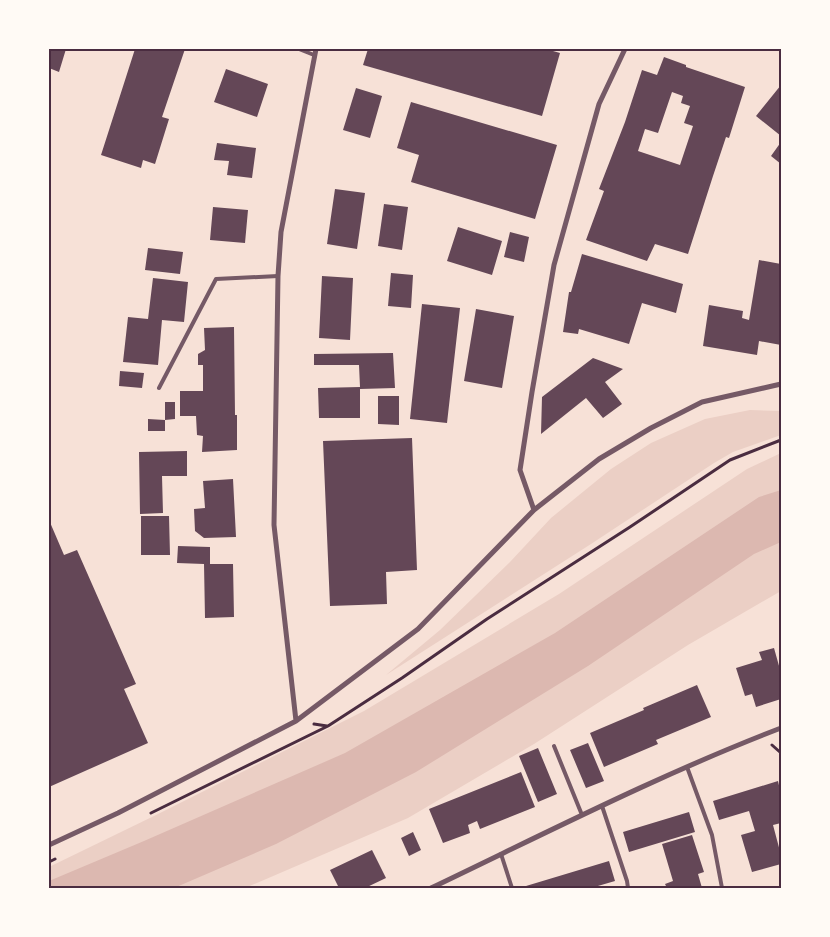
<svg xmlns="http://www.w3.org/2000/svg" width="830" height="937" font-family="Barlow,sans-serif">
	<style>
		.green { fill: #ebcfc5 }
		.water { fill: #dcb8b0 }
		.building { fill: #644757; fill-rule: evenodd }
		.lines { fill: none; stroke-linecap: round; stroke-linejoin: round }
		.path { stroke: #4a2c40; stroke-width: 3 }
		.service { stroke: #755966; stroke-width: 4 }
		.minor { stroke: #755966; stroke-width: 5 }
		.neatline { fill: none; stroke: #4a2c40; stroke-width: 2 }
	</style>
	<rect width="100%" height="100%" fill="#f7e1d7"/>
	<path class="green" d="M750,410L781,411V435L733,452L714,463L591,544L386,675L440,630L510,562L551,518L611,469L651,443L705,419Z
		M781,453V591L688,645L534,744L408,818L245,888H49V867L156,815L364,711L559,594L747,469Z"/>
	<path class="water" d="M781,490V542L754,554L588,666L416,772L276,844L174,888H49V881L144,841L345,753L555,633L759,497Z"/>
	<path class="building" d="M49,49H66L59,72L49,68Z
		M135,49H185L162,117L169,119L155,164L143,160L141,168L101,155Z
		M368,49H546L560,53L542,116L363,65Z
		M664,57L686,65V67L745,87L729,138L726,137L713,176L688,254L655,244L647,261L586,240L604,191L599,189L625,122L642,70L657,75ZM672,92L683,96L681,103L690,106L684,123L693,126L680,165L638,151L645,129L658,133Z
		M226,69L268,84L257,117L214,102Z
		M781,85V136L756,116Z
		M356,88L382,96L370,138L343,130Z
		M411,102L557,145L535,219L411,182L419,155L397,148Z
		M781,142V164L771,156Z
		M217,143L256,148L252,178L227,175L229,161L214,160Z
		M335,189L365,193L357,249L327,244Z
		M384,204L408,207L402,250L378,246Z
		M213,207L248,210L245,243L210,240Z
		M458,227L502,241L492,275L447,261Z
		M510,232L529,237L524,262L504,257Z
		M148,248L183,252L180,274L145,270Z
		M582,254L683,284L676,313L642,303L629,344L579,329L578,334L563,332L569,292H571Z
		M759,260L781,264V345L759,341L757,355L703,346L709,305L743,311L742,318L749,320Z
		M391,273L413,275L411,308L388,306Z
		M322,276L353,278L350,340L319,338Z
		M153,278L188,282L184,322L162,320L158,365L123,362L128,317L148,319Z
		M422,304L460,308L447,423L410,419Z
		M476,309L514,316L502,388L464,381Z
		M234,327L235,415H237V450L202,452L203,436L197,435L196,416H180V391H203V365H198V354L205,350L204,328Z
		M393,353L395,388L360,389V418H319L318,388L360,387L359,365H314V354Z
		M593,358L623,369L605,382L622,404L603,418L586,398L541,434L542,397Z
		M120,371L144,373L142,388L119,386Z
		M378,396H399V425L378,424Z
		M165,402H175V419L165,420Z
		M148,419L165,420V431H148Z
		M412,438L417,570L386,572L387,604L330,606L323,441Z
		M187,451V476H162L163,513L140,514L139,452Z
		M233,479L236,537L204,538L195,531L194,509L205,508L203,481Z
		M141,516H169L170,555H141Z
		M49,520L64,555L77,550L136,684L124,689L148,743L49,787Z
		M178,546L210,547V564H233L234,617L205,618L204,564L177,563Z
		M774,648L781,673V685L779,686L781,693V699L756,707L752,694L745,696L736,668L762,660L759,652Z
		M697,685L711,717L656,740L658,744L604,767L590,733L644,710L643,708Z
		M588,743L604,781L586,788L570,750Z
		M538,748L557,794L538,802L519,756Z
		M521,772L535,807L480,829L477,821L468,825L470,833L443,843L429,809Z
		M778,781L781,794V823L773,825L781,855V864L752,872L741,835L755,831L749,811L719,820L713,801Z
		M689,812L695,832L629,852L623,832Z
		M413,832L421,850L409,856L401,838Z
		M692,835L704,872L698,874L702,888H667L665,884L673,881L662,844Z
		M372,850L386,878L365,888H339L330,870Z
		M609,861L615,881L591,888H527L526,886Z"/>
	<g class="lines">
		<path class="path" d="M314,724L327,726
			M772,745L781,753
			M151,813L328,726L402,678L487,619L630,527L730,460L781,440
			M49,862L55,859"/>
		<path class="service" d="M299,49L314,55
			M159,388L216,279L278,276
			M554,746L582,815
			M687,767L712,835L722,888
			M602,806L627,881L628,888
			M501,854L512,888"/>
		<path class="minor" d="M534,510L520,470L532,392L554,265L599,104L625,49
			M296,721L274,525L278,276L281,232L316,49
			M49,845L118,813L296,721L418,629L534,510L599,459L651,428L702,402L781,384
			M431,888C546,833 661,774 781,728"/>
	</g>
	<rect width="830" height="937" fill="none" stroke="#fffaf5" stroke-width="100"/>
	<rect x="50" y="50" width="730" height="837" class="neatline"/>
</svg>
